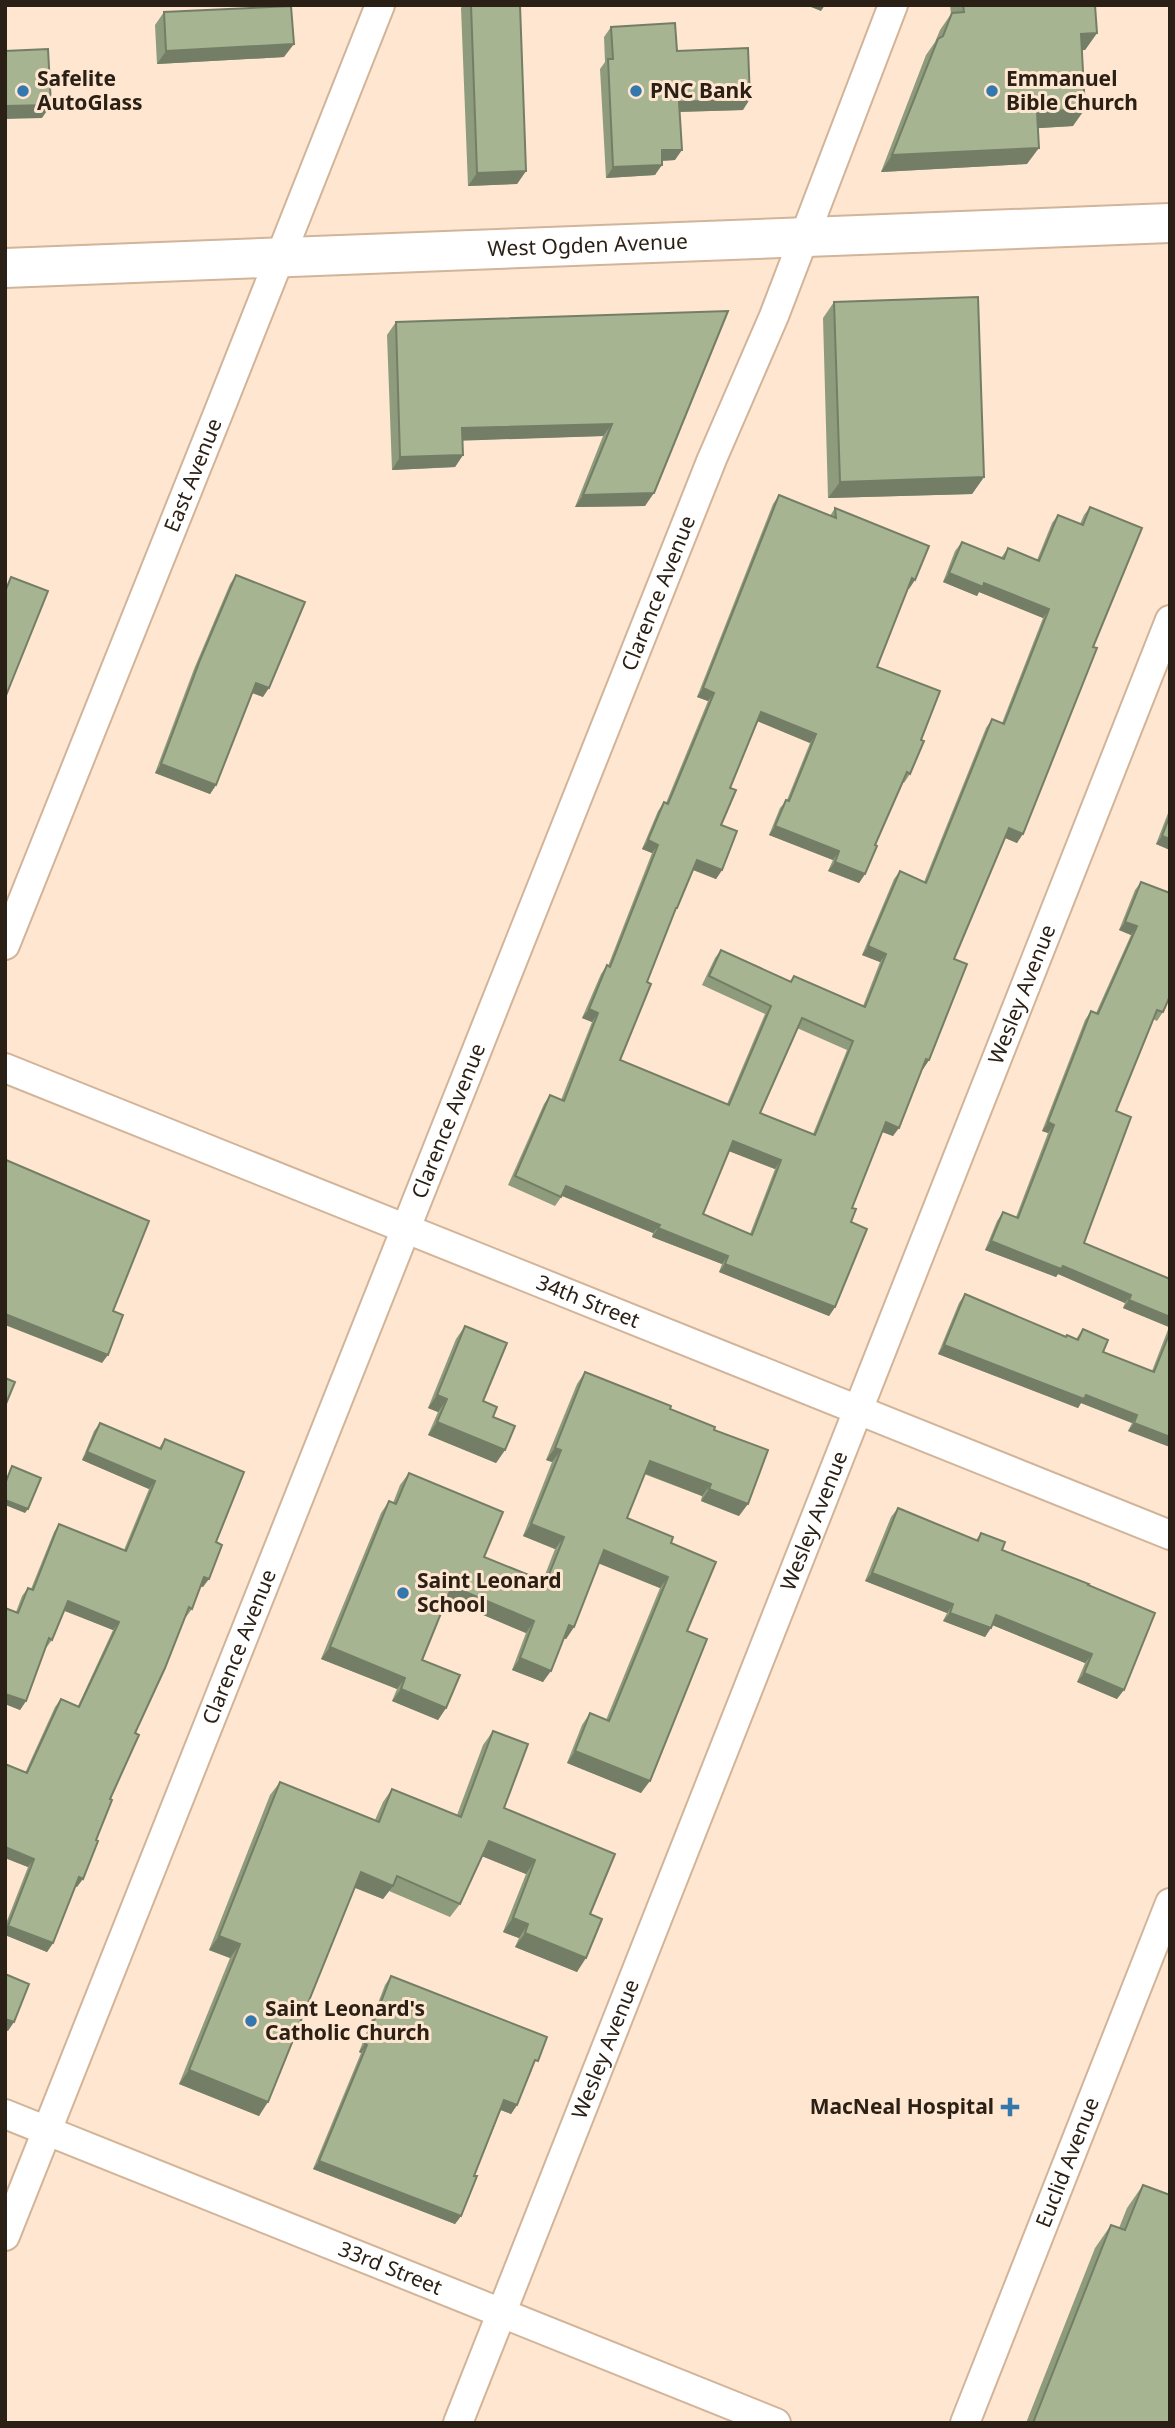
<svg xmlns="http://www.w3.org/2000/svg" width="1175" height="2428" font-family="'Noto Sans',sans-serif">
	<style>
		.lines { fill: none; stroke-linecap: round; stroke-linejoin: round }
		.street-casing { stroke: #d1b499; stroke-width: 32 }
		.secondary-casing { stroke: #d1b499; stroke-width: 42 }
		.street { stroke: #fff; stroke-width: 28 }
		.secondary { stroke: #fff; stroke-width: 38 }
		.wall { fill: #8f9b7d; fill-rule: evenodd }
		.shaded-wall { fill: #747e66 }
		.building { fill: #a6b491; stroke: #747e66; stroke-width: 2; fill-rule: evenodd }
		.poi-dot { fill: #3477ad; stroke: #fee6d0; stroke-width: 2.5 }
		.labels { text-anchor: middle; stroke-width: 6; stroke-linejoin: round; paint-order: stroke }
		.poi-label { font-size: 21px; font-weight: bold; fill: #2b2015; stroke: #fee6d0; text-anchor: start }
		.street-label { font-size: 21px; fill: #2b2015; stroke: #fee6d0 }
	</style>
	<rect width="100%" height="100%" fill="#fee6d0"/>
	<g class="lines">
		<defs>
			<g id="street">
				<path id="s1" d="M5,945C130,632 257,319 380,5"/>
				<path id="s2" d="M5,1068L1170,1535"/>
				<path id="s3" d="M5,2114L776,2423"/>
				<path id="s4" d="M5,2236L712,459L774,316L893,5"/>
				<path id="s5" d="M458,2423L1170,620"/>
				<path id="s6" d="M965,2423L1170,1903"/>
			</g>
			<g id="secondary">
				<path id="s7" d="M5,268L1170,223"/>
			</g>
		</defs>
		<use href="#street" class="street-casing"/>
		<use href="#secondary" class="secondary-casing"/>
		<use href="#street" class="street"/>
		<use href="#secondary" class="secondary"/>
	</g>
	<path class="wall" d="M463,5H520L526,171L517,184L468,186L461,8Z
		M950,5H1095L1097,33L1085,50H1082L1073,126L1038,128L1027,164L881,172L926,55L935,42L940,30L951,14Z
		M164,12L284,57L157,64L155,25Z
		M611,27L677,51L743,110L680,112L675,160L662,161L655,175L606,178L600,69L605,62L604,37Z
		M834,302L984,477L972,494L828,498L823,318Z
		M728,311L645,506L575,507L603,436L463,440V455L455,467L392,470L387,335L396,322Z
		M779,495L830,516L835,508L909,589L908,588L877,667L921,740L910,774L904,783L902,782L875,845L865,874L859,883L828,871L833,860L769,835L780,808L787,800L810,743L757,721L730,788L721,825L722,870L716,879L693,870L673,914L647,982L620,1060L727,1104L765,1014L702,985L715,958L721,950L790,982L794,976L863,1006L880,962L862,955L894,879L900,871L924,882L986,728L992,719L1002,723L1043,618L979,592L977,596L943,582L955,551L962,542L1001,558L1008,548L1037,560L1052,523L1058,515L1080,524L1084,515L1090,507L1093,647L1017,843L1005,838L954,959L929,1060L923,1069H922L893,1136L882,1132L852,1208L851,1222L835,1307L829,1316L719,1272L722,1264L652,1237L653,1233L562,1196L555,1206L508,1185L544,1104L550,1095L561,1100L592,1022L582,1018L601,974L607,965L608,966L652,853L642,849L658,811L664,802L666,803L708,701L697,697L773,504ZM797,1028L847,1050L813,1134L760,1113ZM729,1151L775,1169L750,1234L703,1214Z
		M236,575L263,697L252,692L216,785L210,794L155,773L194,669L230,584Z
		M1170,808V850L1156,844Z
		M1141,882L1163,1012L1157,1021L1153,1019L1116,1111L1084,1243L1170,1279V1447L1128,1431L1132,1423L1081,1403L1078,1408L938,1354L959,1303L965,1294L1065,1337L1076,1339L1083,1329L1103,1352L1152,1371L1169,1327L1123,1308L1125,1303L1058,1274L1056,1277L985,1250L997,1221L1003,1212L1016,1217L1048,1133L1042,1131L1085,1020L1091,1011L1096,1013L1131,935L1119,930L1135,890Z
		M465,1326L483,1401L493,1417L505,1450L496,1463L428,1435L438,1412L428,1408L456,1339Z
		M585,1372L714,1430L739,1516L701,1501L702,1496L644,1474L627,1518L671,1543L687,1631L641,1793L567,1763L582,1725L590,1713L606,1720L660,1588L599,1563L574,1627L566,1639L564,1638L543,1682L512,1670L526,1633L446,1599L422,1660L446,1708L438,1720L392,1701L397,1689L321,1659L381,1513L389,1501L393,1503L400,1485L409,1473L484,1557L543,1580L555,1549L523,1536L552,1462L546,1460L577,1384Z
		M100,1423L159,1448L165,1439L216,1542L203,1587L201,1586L192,1609L186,1617L185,1616L135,1733L77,1887L75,1886L53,1943L47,1952L5,1935V1926L28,1867L5,1858V1764L25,1773L55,1707L61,1699L78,1706L113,1630L64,1610L52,1640L46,1648L26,1701L20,1710L5,1704V1608L16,1612L22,1596L28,1588L31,1589L54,1532L59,1524L124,1550L149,1489L82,1460L94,1431Z
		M898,1508L976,1540L981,1533L1002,1550L1088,1585L1117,1699L1077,1682L1085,1663L992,1625L985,1637L943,1621L947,1613L865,1581L891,1517Z
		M493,1731L504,1808L590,1914L577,1972L515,1947L519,1938L503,1932L526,1874L482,1856L460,1904L450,1917L389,1891L383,1899L355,1888L259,2116L179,2084L230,1958L209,1950L270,1795L280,1782L375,1820L383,1802L392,1789L457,1815L483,1745Z
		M391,1976L532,2070L517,2105L511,2114L501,2110L474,2176L461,2216L455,2224L313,2169L361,2053L359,2052L385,1985Z
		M1143,2185L1170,2423H1026L1095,2248L1111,2225L1119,2228L1127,2208Z"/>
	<path class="shaded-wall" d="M806,5H825L821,11Z
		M1097,33L1085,50L1070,51L1081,34Z
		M294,44L284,57L157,64L166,51Z
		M750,99L743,110L672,112L679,102Z
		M51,105L42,118L5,119V106Z
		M1085,109L1073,126L1025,129L1037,112Z
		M1039,148L1027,164L881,172L892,155Z
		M662,150H682L675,160L654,161Z
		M662,165L655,175L606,178L613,167Z
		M526,171L517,184L468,186L477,173Z
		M612,424L603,436L454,441L462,428Z
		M463,455L455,467L392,470L400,457Z
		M984,477L972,494L828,498L840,482Z
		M654,493L645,506L575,507L583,495Z
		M949,573L984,583L1049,609L1043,618L979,592L977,596L943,582Z
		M912,578L915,580L909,589L905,587Z
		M256,683L269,688L263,697L249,692Z
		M703,688L714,693L708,701L697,697Z
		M761,712L816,734L810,743L755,720Z
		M161,764L216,785L210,794L155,773Z
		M775,826L839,851L833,860L769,835Z
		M1009,828L1023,834L1017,843L1003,837Z
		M1162,836L1170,839V850L1156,844Z
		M648,840L658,845L652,853L642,849Z
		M697,860L722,870L716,879L691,869Z
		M835,862L865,874L859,883L828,871Z
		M1125,922L1137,926L1131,935L1119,930Z
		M868,946L886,954L880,962L862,955Z
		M589,1009L598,1013L592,1022L582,1018Z
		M926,1059L929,1060L923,1069L920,1068Z
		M886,1122L899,1128L893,1136L880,1131Z
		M1048,1122L1054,1125L1048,1133L1042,1131Z
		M733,1141L781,1160L775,1169L726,1150Z
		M566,1186L660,1225L653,1233L560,1195Z
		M658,1228L728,1256L722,1264L652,1237Z
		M991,1241L1063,1266L1131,1295L1125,1303L1058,1274L1056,1277L985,1250Z
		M725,1264L835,1307L829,1316L719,1272Z
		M1129,1300L1170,1317V1326L1169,1327L1123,1308Z
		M5,1314L108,1355L102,1363L5,1325Z
		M944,1345L1086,1395L1137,1415L1132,1423L1081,1403L1078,1408L938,1354Z
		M437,1395L447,1399L438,1412L428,1408Z
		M437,1422L505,1450L496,1463L428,1435Z
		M1134,1423L1170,1437V1447L1128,1431Z
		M555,1448L561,1450L552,1462L546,1460Z
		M87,1452L155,1481L149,1489L82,1460Z
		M650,1461L711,1484L702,1496L641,1472Z
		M709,1489L748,1504L739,1516L701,1501Z
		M5,1500L28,1509L25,1513L5,1505Z
		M531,1524L564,1537L555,1549L523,1536Z
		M604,1550L668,1577L660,1588L595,1562Z
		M872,1573L953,1604L947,1613L865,1581Z
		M204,1577L209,1579L203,1587L199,1586Z
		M452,1586L534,1621L526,1633L443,1598Z
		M68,1601L119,1622L113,1630L62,1610Z
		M950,1613L991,1628L985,1637L943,1621Z
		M996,1615L1092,1654L1085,1663L990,1624Z
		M569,1625L574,1627L566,1639L560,1637Z
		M330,1647L405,1678L397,1689L321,1659Z
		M520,1658L551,1671L543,1682L512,1670Z
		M1084,1673L1124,1690L1117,1699L1077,1682Z
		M401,1689L446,1708L438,1720L392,1701Z
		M5,1694L26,1701L20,1710L5,1704Z
		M575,1751L650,1781L641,1793L567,1763Z
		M489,1841L535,1860L526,1874L479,1855Z
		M5,1847L34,1859L28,1867L5,1858Z
		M361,1872L393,1886L383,1899L351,1886Z
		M79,1877L83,1879L77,1887L73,1885Z
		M513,1918L528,1924L519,1938L503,1932Z
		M8,1926L53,1943L47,1952L5,1935V1930Z
		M525,1933L586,1958L577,1972L515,1947Z
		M219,1936L240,1944L230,1958L209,1950Z
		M5,2019L14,2022L8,2031L5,2030Z
		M365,2044L367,2045L361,2053L359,2052Z
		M189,2070L268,2102L259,2116L179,2084Z
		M504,2100L517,2105L511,2114L498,2109Z
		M319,2161L461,2216L455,2224L313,2169Z"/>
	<path class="building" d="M471,5H520L526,171L477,173Z
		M963,5H1095L1097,33L1081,34L1085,109L1037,112L1039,148L892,155L938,39L943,36L952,13L964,12Z
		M291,6L294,44L166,51L164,12Z
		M675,23L677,51L748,48L750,99L679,102L682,150H662V165L613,167L608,59H613L611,27Z
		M48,49L51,105L5,106V51Z
		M978,297L984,477L840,482L834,302Z
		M728,311L654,493L583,495L612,424L462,428L463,455L400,457L396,322Z
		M779,495L836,518L835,508L929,546L915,580L912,578L877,667L940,691L921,740L924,741L910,774L907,772L875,845L877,846L865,874L835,862L839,851L775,826L786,800L789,801L816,734L761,712L730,788L736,790L721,825L737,831L722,870L697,860L677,908H676L647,982L651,984L620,1060L729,1105L771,1006L709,976L721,950L791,982L794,976L865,1007L886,954L868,946L900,871L926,883L992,719L1004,724L1049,609L984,583L983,587L949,573L962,542L1004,559L1008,548L1039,561L1058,515L1083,525L1090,507L1142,528L1093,647L1097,648L1023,834L1009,828L954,959L967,964L929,1060L926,1059L899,1128L886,1122L852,1208L856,1209L851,1222L867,1229L835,1307L725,1264L728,1256L658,1228L660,1225L566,1186L561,1197L515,1176L550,1095L564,1101L598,1013L589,1009L607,965L610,967L658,845L648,840L664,802L668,804L714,693L703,688ZM802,1018L853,1041L815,1135L760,1113ZM733,1141L781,1160L752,1235L703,1214Z
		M236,575L305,602L269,688L256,683L216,785L161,764L200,660Z
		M11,577L48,591L5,698V592Z
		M1170,815V839L1162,836Z
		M1141,882L1170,893V996L1163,1012L1157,1010L1116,1111L1131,1117L1084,1243L1170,1279V1317L1129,1300L1131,1295L1063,1266L1061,1269L991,1241L1003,1212L1018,1218L1054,1125L1048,1122L1091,1011L1098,1014L1137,926L1125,922Z
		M6,1160L149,1221L113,1311L123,1315L108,1355L5,1314Z
		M965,1294L1066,1337L1067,1335L1078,1340L1083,1329L1108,1340L1103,1352L1154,1372L1170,1332V1437L1134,1423L1137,1415L1086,1395L1084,1399L944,1345Z
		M465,1326L507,1343L483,1401L497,1407L493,1417L515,1426L505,1450L437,1422L447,1399L437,1395Z
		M585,1372L671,1406L670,1409L715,1427L714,1430L768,1450L748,1504L709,1489L711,1484L650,1461L627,1518L673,1537L671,1543L716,1562L687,1631L707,1639L650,1781L575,1751L590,1713L609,1721L668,1577L604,1550L574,1627L569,1625L551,1671L520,1658L534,1621L452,1586L422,1660L460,1675L446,1708L401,1689L405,1678L330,1647L389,1501L396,1504L409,1473L503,1512L484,1557L546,1582L564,1537L531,1524L561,1450L555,1448Z
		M5,1378L15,1382L5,1406Z
		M100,1423L161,1449L165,1439L244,1472L216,1542L222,1545L209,1579L204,1577L192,1609L189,1607L165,1668L135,1733L139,1735L110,1799L112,1800L96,1840L98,1841L83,1879L79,1877L53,1943L8,1926L34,1859L5,1847V1764L27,1773L61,1699L79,1707L119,1622L68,1601L52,1640L49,1638L26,1701L5,1694V1608L18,1613L28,1588L33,1590L59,1524L126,1551L155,1481L87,1452Z
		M12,1466L41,1478L28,1509L5,1500V1484Z
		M898,1508L978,1541L981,1533L1005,1542L1002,1550L1089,1584L1088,1585L1155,1613L1124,1690L1084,1673L1092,1654L996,1615L991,1628L950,1613L953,1604L872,1573Z
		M493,1731L528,1744L504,1808L615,1854L590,1914L602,1919L586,1958L525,1933L528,1924L513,1918L535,1860L489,1841L460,1904L397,1876L393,1886L361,1872L268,2102L189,2070L240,1944L219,1936L280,1782L379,1822L392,1789L461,1817Z
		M5,1974L29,1984L14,2022L5,2019Z
		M391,1976L547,2037L538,2061L535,2060L517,2105L504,2100L474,2176H477L461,2216L319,2161L367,2045L365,2044Z
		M1143,2185L1170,2195V2423H1033L1111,2225L1125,2230Z"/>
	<g class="poi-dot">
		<circle cx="23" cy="91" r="7"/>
		<circle cx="636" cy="91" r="7"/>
		<circle cx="992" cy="91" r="7"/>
		<circle cx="403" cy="1593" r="7"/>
		<circle cx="251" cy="2021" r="7"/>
		<path d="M1006.5 2096.5h7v7h7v7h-7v7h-7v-7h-7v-7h7z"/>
	</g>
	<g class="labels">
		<g class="poi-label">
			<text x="37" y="86">Safelite<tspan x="37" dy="24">AutoGlass</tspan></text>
			<text x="1006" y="86">Emmanuel<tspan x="1006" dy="24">Bible Church</tspan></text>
			<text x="650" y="98">PNC Bank</text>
			<text x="417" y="1588">Saint Leonard<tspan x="417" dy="24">School</tspan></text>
			<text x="265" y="2016">Saint Leonard's<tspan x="265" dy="24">Catholic Church</tspan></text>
			<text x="994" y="2114" text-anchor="end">MacNeal Hospital</text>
		</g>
		<g class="street-label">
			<text dy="7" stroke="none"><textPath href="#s7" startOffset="583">West Ogden Avenue</textPath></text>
			<text dy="7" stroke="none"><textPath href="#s1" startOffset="506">East Avenue</textPath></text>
			<text dy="7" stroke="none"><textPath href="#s4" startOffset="1768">Clarence Avenue</textPath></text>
			<text dy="7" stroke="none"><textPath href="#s5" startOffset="1536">Wesley Avenue</textPath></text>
			<text dy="7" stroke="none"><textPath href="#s4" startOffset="1200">Clarence Avenue</textPath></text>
			<text dy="7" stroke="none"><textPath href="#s2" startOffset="628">34th Street</textPath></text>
			<text dy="7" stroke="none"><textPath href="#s5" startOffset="970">Wesley Avenue</textPath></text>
			<text dy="7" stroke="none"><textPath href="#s4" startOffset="634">Clarence Avenue</textPath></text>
			<text dy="7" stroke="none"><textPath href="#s5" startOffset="402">Wesley Avenue</textPath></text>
			<text dy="7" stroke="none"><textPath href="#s6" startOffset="280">Euclid Avenue</textPath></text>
			<text dy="7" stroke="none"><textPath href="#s3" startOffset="415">33rd Street</textPath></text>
		</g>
	</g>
	<rect width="1175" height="2428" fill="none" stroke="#2b2015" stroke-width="14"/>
</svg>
